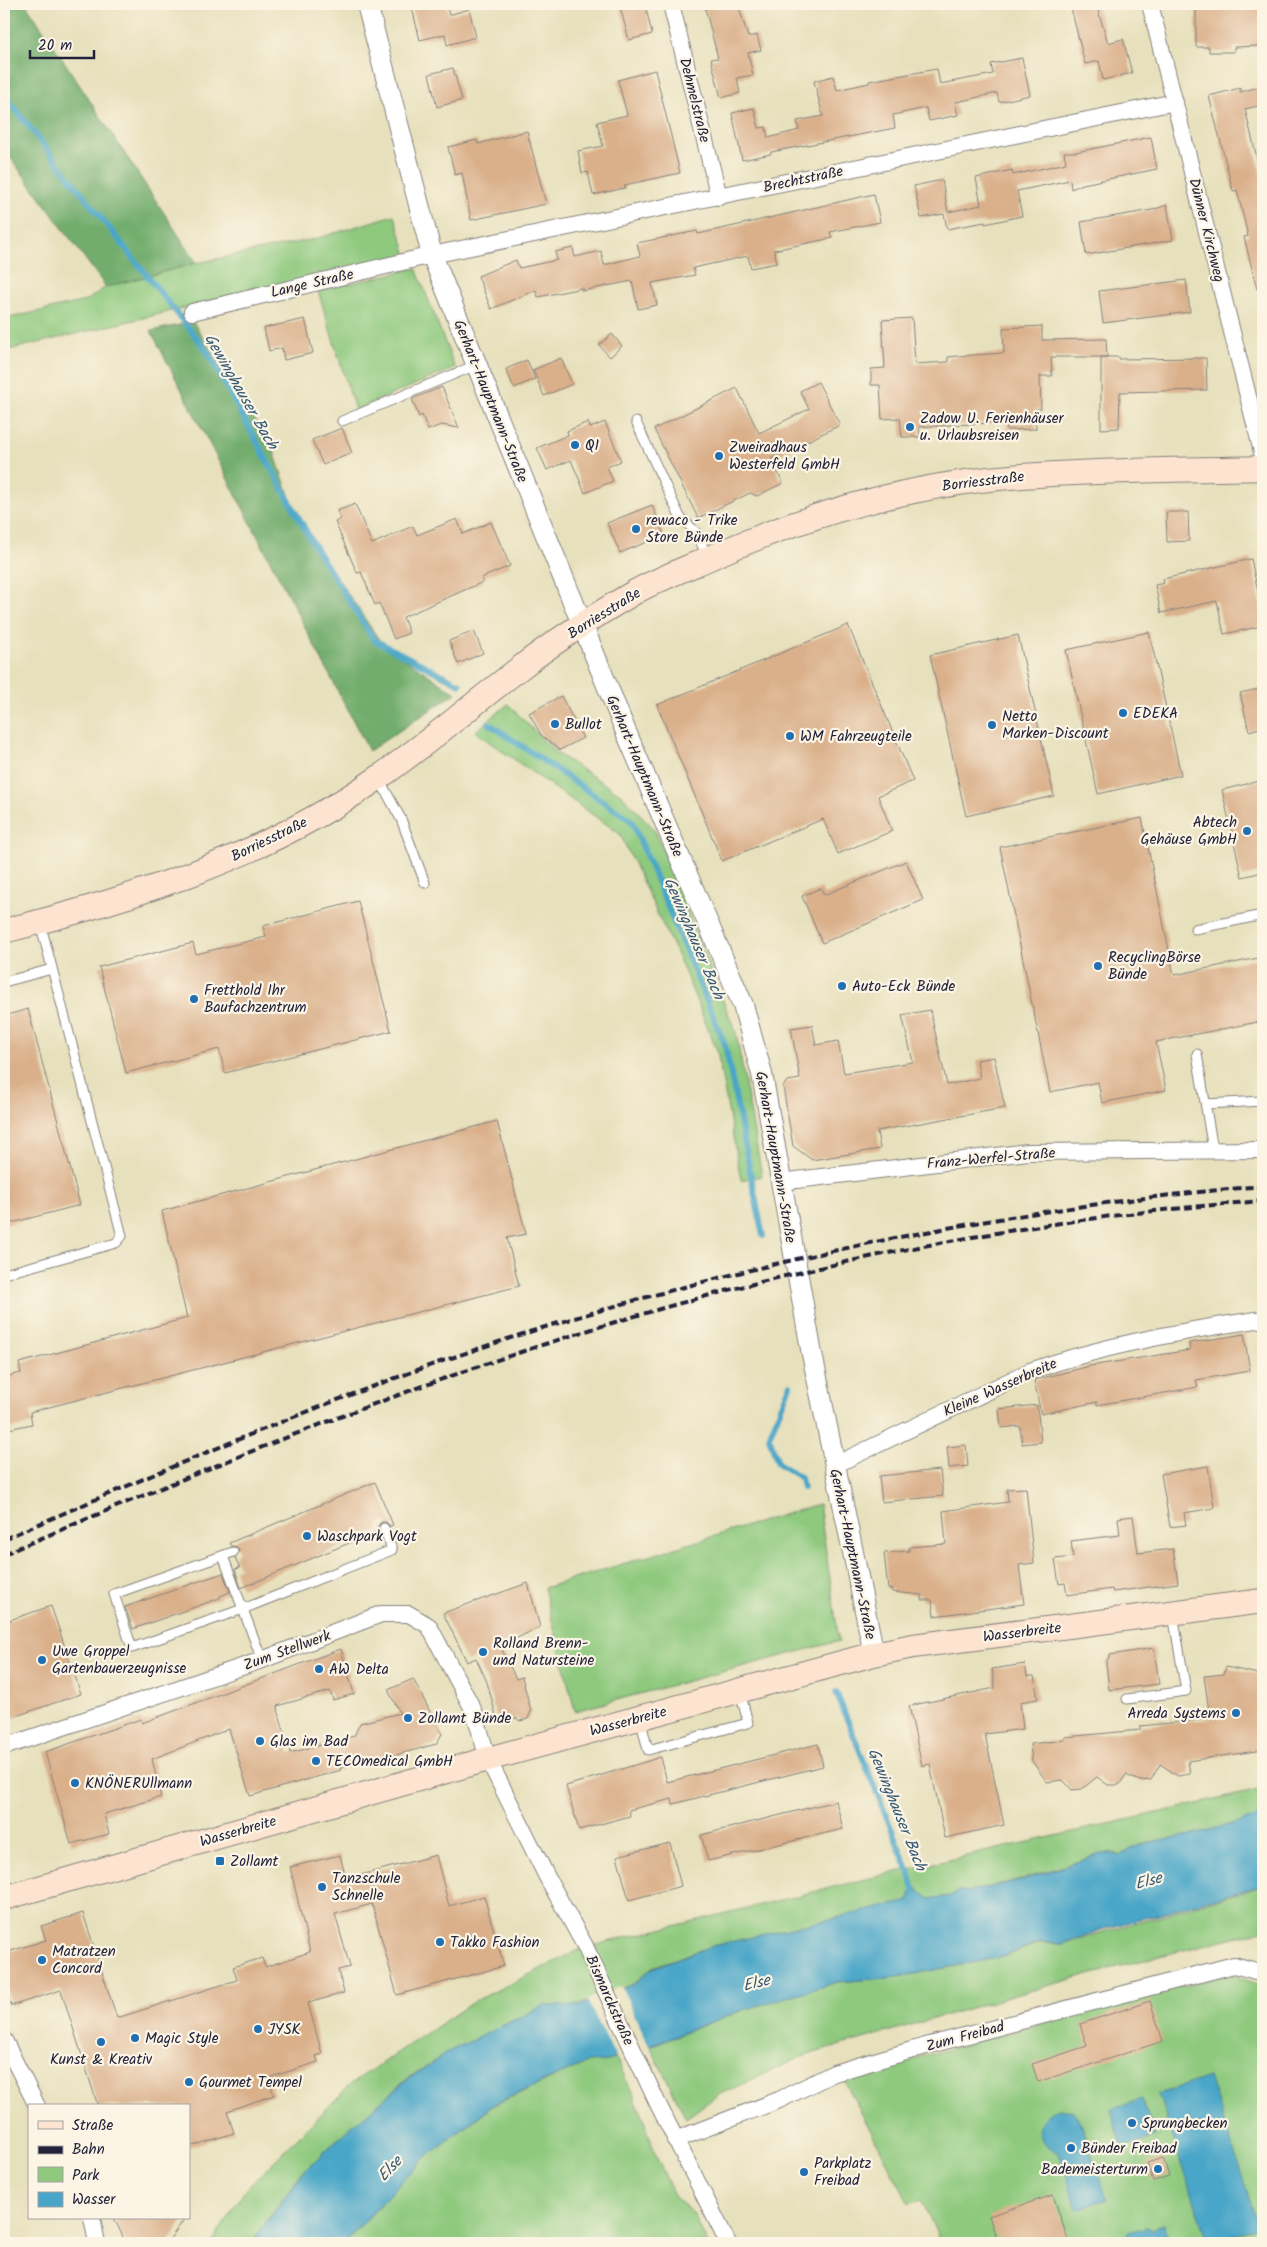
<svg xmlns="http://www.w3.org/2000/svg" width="1267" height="2247" font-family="Kalam,sans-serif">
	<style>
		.green { fill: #8ec97e; stroke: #58765c }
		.forest { fill: #72ad6d; stroke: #4a6854 }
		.water { fill: #49a6c8; stroke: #366482 }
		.pier { fill: #e7e0bc }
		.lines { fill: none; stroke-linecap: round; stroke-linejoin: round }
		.stream { stroke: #49a6c8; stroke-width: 6 }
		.building { fill: #dab08b }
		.service-casing { stroke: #84817c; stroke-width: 11 }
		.minor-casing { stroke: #84817c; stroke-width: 18 }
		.tertiary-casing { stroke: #84817c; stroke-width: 22 }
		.secondary-casing { stroke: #84817c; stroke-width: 26 }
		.service { stroke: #fff; stroke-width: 9 }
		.minor { stroke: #fff; stroke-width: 16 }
		.tertiary { stroke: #fff; stroke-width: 20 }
		.secondary { stroke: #fde4d0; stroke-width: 24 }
		.rail { stroke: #22223b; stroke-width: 4; stroke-dasharray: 8 4; stroke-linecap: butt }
		.poi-dot { fill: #1f6fb2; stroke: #fcf5e5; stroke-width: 2 }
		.labels { text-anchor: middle; stroke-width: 4.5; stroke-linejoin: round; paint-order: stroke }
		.street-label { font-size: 15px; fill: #22223b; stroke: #fcf5e5 }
		.poi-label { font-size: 15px; fill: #22223b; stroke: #fcf5e5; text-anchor: start }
		.water-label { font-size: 16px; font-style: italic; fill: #325773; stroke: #fcf5e5 }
	</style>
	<rect width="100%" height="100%" fill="#fcf5e5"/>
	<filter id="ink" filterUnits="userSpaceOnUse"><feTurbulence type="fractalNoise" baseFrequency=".02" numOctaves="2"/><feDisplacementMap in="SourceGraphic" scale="10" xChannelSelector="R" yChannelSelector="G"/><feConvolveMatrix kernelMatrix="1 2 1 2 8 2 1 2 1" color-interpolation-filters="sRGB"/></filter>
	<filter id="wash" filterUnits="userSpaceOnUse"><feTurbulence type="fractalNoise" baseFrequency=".0096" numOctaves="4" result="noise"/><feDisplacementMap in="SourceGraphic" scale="20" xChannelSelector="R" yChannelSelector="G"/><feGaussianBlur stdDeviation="1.12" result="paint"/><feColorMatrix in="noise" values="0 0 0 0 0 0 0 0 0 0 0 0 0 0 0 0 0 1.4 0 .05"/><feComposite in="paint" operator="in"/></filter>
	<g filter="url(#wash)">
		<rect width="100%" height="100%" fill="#e7e0bc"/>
		<path class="green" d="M394,215L407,255L4,351V319L86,301L106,287L197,263L315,239Z
			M416,268L455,368L355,410L318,291Z
			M508,704L556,753L622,795L655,830L736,1033L762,1176L741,1180L717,1051L683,968L620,834L475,732Z
			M819,1504L839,1641L575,1711L544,1588Z
			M1263,1789V1816L1187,1836L1159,1840L1134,1847L1121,1856L1114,1853L1101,1854L1029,1877L968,1892L959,1890L951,1896L929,1899L916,1887L911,1893L909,1901L709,1947L652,1967L635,1983L608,1994L587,1947L887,1874Z
			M1263,1886V1930L1089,1974L807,2055L718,2095L686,2118L650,2046L743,2010L837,1982L898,1977L1003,1957L1040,1943L1062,1944Z
			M585,1947L607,1994L579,2005L543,2006L448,2052L407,2079L345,2132L301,2174L251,2243H212L245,2190L352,2083L473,2002Z
			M1228,1973L1263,1986V2243H941L921,2199L909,2204L843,2078Z
			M616,2058L641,2111L656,2156L675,2197L693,2213L707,2243H345L420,2162L494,2105L588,2062Z"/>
		<path class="forest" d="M4,4H26L197,263L106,287L4,149Z
			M193,322L273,449L293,506L317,548L382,644L456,693L369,751L151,331Z"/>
		<path class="water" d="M1263,1816V1885L1101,1930L1062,1944L1040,1942L1002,1957L897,1977L837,1982L743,2010L608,2061L588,2062L494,2104L420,2162L344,2243H252L302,2174L345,2132L407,2080L448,2052L543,2006H579L636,1983L652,1968L709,1947L909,1901L911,1892L916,1888L929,1899L951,1896L959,1891L968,1892L1029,1878L1101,1854H1114L1121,1856L1134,1847L1159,1840L1187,1836Z
			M1209,2077L1259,2227L1211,2243H1209L1158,2094Z
			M1142,2099L1155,2137L1123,2147L1110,2110Z
			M1059,2109L1073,2112L1081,2123L1107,2199L1077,2209L1059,2153C1034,2145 1032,2116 1059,2109Z
			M1165,2224L1167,2236L1157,2238L1152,2243L1125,2242L1127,2234L1131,2231L1141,2230L1145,2227L1155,2229L1157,2226Z"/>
		<path class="pier" d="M621,1986L650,2048L617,2060L587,2000Z"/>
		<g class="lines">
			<path class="stream" d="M4,95L206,350L316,549L374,640L460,684
				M488,723L632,821L725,1045L763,1236
				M790,1385L769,1437L778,1463L801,1478L803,1488
				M836,1692L909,1872L916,1897"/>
		</g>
		<g id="blocks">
			<path class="building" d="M427,4H446L449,15L469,9L476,37L447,45L445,34L420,40L412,8Z
				M633,4H645L652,34L629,40L620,7Z
				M704,4H738L748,37L757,35L761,50L748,53L753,75L737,78L740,93L721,98L711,59L718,58Z
				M1070,4H1096L1108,43L1123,39L1132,73L1103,80L1099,61L1085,64Z
				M1196,4H1263V46L1234,47V52H1209V47H1196Z
				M1022,58L1030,95L999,102L997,93L961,101L955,102L958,115L929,121L926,108L893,115L895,128L771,152V154L742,160L732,113L754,108L759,128L766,127L768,138L799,130L797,121L823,116L814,81L833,76L837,90L869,83V81L937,69L940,84L993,74L991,64Z
				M453,68L462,100L437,107L429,74Z
				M655,70L680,173L625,185V188L593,195L588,172L582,173L578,151L603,146L597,122L627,115L618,80Z
				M1263,86V105L1245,109L1263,183V289H1257L1244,237L1248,236L1237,190L1233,191L1209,96L1240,88V92Z
				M527,131L546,204L471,220L462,173L455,175L448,147L477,140L478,144Z
				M1151,137L1157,169L1083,184L1071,189L1070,180L1017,191L1022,216L985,224V222L947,229L944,214L921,218L914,186L942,180L948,212L981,205L976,178L1012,170L1013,175L1066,163L1064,152H1076Z
				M874,194L880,222L830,232L832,238L774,250L777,263L751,268L748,256L693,268L695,275L652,283L657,305L638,309L632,281L582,291V288L538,297L536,290L491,309L478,276L516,260L519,268L557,260L555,252L573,248L575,257L601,251L604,265L640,256L637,243L697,231L698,234L743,224Z
				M1167,205L1173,240L1086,255L1081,222L1152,210Z
				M1186,280L1190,312L1103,323L1099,291Z
				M912,318L915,364L948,362V357L958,356L1004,353L1003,328L1042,326V340L1106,339L1107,357H1051L1052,376H1040L1041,409H1035L1036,429L1007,430V422L919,427L920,437H902L900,418L882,419L880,385H871V369L885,368L882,320Z
				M305,319L313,353L284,360L282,348L269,351L264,328Z
				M612,334L622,346L610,357L599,345Z
				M1101,357H1119V359L1206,358L1207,390L1120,392L1119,428L1101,429Z
				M561,358L572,384L544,396L533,370Z
				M527,360L535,379L514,388L506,369Z
				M818,382L840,425L771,459L783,483L757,496L750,493L698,518L654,429L737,388L759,433L809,409L800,391Z
				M442,387L459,428L441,425L428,430L422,415L419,417L412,399Z
				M588,422L590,428L605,422L621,461L607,467L613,481L585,493L571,460L547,470L537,448L568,435L567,431Z
				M342,428L352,453L323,465L312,440Z
				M355,504L372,544L413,526L417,535L457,519L463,534L491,522L510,566L481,578L483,582L403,617L409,633L394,639L379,603L375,605L361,572L357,573L335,522L341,519L337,511Z
				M652,505L664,535L620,553L607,523Z
				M1166,512H1188L1189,541L1167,542Z
				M1251,559L1263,615V626L1224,634L1217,601L1161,613L1155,585L1164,583L1163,579Z
				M848,625L913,781L878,796L892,831L838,854L823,819L722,861L657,705Z
				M474,631L483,653L458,664L449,641Z
				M1149,632L1181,775L1098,794L1066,650Z
				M1018,635L1054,796L966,816L930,655Z
				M1263,688V727L1249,731L1240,693Z
				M561,696L583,738L560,750L541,735L529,713Z
				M1263,780V872L1242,877L1222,790Z
				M1142,818L1174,975L1263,957V1021L1156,1042L1166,1090L1102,1103L1098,1082L1050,1092L1000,847Z
				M906,861L923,900L822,943L802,896L821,888L824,895Z
				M358,901L391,1031L225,1073L219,1049L126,1073L99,967L193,943L196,954L266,937L263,926Z
				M28,1009L80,1205L4,1225V1016Z
				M930,1010L947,1085L980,1078L977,1060L994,1057L1005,1108L877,1131L880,1149L812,1160L793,1146L783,1087L787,1081L800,1079L791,1028L812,1025L816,1045L838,1041L844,1073L913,1062L902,1015Z
				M497,1121L526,1234L507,1238L519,1286L30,1412L32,1424L4,1430V1377L21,1373L19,1363L187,1318L162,1211Z
				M1244,1334L1250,1371L1196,1380L1198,1387L1097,1405V1402L1041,1414L1034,1380L1090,1366L1190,1350L1189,1343Z
				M1037,1405L1041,1442L1022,1444L1020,1426L1001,1428L999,1409Z
				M966,1445L968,1466L949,1468L947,1447Z
				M1208,1466L1214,1508L1184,1513L1186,1525L1170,1527L1161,1474Z
				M940,1470L943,1496L882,1502L879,1476Z
				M375,1482L393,1525L390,1526L386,1522H381L378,1526V1531L241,1588L235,1569L240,1568L235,1558L239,1550L237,1547L231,1546L229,1543Z
				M1026,1488L1034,1563L1019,1565L1024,1604L934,1616L932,1600H922V1595L892,1592V1589H888L884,1553L909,1551V1547L946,1544L943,1511L1008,1502L1007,1489Z
				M1133,1516L1138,1553L1173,1549L1178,1583L1113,1592L1112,1589L1067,1595L1065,1583L1059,1584L1055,1559L1073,1557L1071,1541L1120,1535L1118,1518Z
				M223,1573L230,1592L220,1596V1598L133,1629L125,1607Z
				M528,1583L540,1627L500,1646L516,1679L522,1677L531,1711L528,1719L520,1721L516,1718L498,1723L487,1682L476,1658L467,1662L443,1613Z
				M51,1606L81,1694L4,1720V1622Z
				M1154,1648L1159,1684L1109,1690L1106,1663L1110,1655Z
				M341,1649L354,1694L333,1700L330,1691L277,1706L290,1753L354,1736L360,1723L400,1713L388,1690L413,1679L442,1734L436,1744L375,1761L374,1758L340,1768L341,1770L250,1796L229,1729L152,1759L161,1797L104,1814L109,1834L71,1844L45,1752L141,1719L142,1723Z
				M1025,1664L1027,1676H1034L1038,1699L1020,1702L1023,1729L985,1734L1004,1825L945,1838L930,1764L922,1766L909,1706L995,1688L992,1669Z
				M1226,1667L1263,1675V1750L1188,1761L1190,1774L1178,1776L1160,1764L1151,1780L1140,1781L1126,1775L1119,1785H1108L1097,1777L1082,1789L1072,1790L1063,1780L1047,1782L1032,1761L1030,1744L1065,1740V1737L1140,1730V1726L1210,1719L1204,1676L1224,1674Z
				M818,1744L823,1766L673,1804L672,1799L629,1810L630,1816L579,1830L566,1786L661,1757L667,1782Z
				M836,1801L843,1829L708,1861L701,1835Z
				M670,1843L681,1886L629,1900L617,1856Z
				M340,1855L346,1879L436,1855L449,1906L484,1896L504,1966L397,1995L372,1904L335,1914L350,1967L338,1970L344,1993L308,2003L322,2054L316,2056L318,2062L268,2078L274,2095L227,2111L234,2133L189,2147V2106H98L61,1990L11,2006L4,1983V1953L46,1940L41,1926L83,1913L117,2018L237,1980L233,1967L262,1958L265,1967L310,1952L290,1867Z
				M1150,2001L1163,2041L1038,2082L1032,2064L1087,2046L1080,2024Z
				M1163,2158L1169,2176L1153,2181L1147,2163Z
				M1053,2195L1069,2243H998L989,2216Z
				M114,2218H185L167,2243H126Z"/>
		</g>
	</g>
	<g filter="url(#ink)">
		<use href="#blocks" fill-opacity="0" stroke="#84817c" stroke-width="1"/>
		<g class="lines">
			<defs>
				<path id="service" d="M342,421L476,365
					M636,422L680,517L696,532L708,558
					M379,779L401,819L425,883
					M1195,929L1263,915
					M4,982L52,969
					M1197,1054L1213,1150
					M1206,1104L1263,1101
					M4,1274L116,1243L122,1236L40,922
					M233,1552L114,1594L132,1648L243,1609L392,1550L384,1528
					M223,1556L262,1660
					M1127,1699L1186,1691L1173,1614
					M640,1718L648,1750L748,1723L740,1691"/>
				<path id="minor" d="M671,4L719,197
					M1150,4L1263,456
					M192,312L432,255L1175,102
					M780,1182L1028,1152L1263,1150
					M835,1465L1030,1371C1105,1345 1185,1330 1263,1319
					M4,1747L262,1660L381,1614H409L429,1626L474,1711L488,1759L547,1877L585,1946L657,2102L728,2243
					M4,2040L37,2106
					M675,2140L779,2100L834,2073L926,2046L1234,1965L1263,1973
					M92,2218L97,2243"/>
				<path id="tertiary" d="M367,4L432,255L624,727L743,1005L762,1074L811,1349L874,1654"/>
				<path id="secondary" d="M4,931C135,898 266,856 378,778C427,744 473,704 520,668C556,640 596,615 635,592C655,581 677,572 698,563C800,516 909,484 1022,476C1102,470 1183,470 1263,468
					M4,1898L488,1759L874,1654L913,1646L1263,1601"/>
			</defs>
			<use href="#service" class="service-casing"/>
			<use href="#minor" class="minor-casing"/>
			<use href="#tertiary" class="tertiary-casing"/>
			<use href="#secondary" class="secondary-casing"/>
			<use href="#service" class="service"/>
			<use href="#minor" class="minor"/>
			<use href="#tertiary" class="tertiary"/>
			<use href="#secondary" class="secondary"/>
			<path class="rail" d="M4,1539C175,1465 348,1390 526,1333C766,1257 1013,1207 1263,1186
				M4,1554C176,1481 349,1409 527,1350C764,1271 1014,1219 1263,1201"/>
		</g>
	</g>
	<g class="poi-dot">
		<circle cx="910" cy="427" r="5"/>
		<circle cx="575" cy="445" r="5"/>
		<circle cx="719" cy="456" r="5"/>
		<circle cx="636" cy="529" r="5"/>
		<circle cx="1123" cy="713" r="5"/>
		<circle cx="555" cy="724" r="5"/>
		<circle cx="992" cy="725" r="5"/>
		<circle cx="790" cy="736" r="5"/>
		<circle cx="1247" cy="831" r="5"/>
		<circle cx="1098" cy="966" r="5"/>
		<circle cx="842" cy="986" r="5"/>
		<circle cx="194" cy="999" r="5"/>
		<circle cx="307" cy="1536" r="5"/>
		<circle cx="483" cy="1652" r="5"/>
		<circle cx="42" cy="1660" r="5"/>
		<circle cx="319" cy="1669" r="5"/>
		<circle cx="1236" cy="1713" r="5"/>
		<circle cx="408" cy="1718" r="5"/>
		<circle cx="260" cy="1741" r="5"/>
		<circle cx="316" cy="1761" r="5"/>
		<circle cx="75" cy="1783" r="5"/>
		<rect x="215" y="1856" width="10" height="10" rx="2.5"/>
		<circle cx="322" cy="1887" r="5"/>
		<circle cx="440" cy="1942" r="5"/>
		<circle cx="42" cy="1960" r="5"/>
		<circle cx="258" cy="2029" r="5"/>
		<circle cx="135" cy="2038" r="5"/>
		<circle cx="101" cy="2042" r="5"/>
		<circle cx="189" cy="2082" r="5"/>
		<circle cx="1132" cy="2123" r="5"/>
		<circle cx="1071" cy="2148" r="5"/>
		<circle cx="1158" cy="2169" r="5"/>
		<circle cx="804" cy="2172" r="5"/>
	</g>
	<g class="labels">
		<g class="street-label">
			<text transform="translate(695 100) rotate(76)" y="5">Dehmelstraße</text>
			<text transform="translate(803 179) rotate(-12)" y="5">Brechtstraße</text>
			<text transform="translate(1207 230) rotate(76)" y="5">Dünner Kirchweg</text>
			<text transform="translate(312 283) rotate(-13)" y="5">Lange Straße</text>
			<text transform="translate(491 401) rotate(68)" y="5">Gerhart-Hauptmann-Straße</text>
			<text transform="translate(983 481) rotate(-7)" y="5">Borriesstraße</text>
			<text transform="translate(604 613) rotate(-32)" y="5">Borriesstraße</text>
			<text transform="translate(645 776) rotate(67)" y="5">Gerhart-Hauptmann-Straße</text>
			<text transform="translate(269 839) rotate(-26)" y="5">Borriesstraße</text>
			<text transform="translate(776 1157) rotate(80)" y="5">Gerhart-Hauptmann-Straße</text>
			<text transform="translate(991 1158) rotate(-5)" y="5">Franz-Werfel-Straße</text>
			<text transform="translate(1000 1387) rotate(-24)" y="5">Kleine Wasserbreite</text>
			<text transform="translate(853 1554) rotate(78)" y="5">Gerhart-Hauptmann-Straße</text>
			<text transform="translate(1022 1632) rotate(-7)" y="5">Wasserbreite</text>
			<text transform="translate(287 1650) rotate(-20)" y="5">Zum Stellwerk</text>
			<text transform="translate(628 1721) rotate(-15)" y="5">Wasserbreite</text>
			<text transform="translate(238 1831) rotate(-16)" y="5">Wasserbreite</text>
			<text transform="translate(610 2000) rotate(66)" y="5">Bismarckstraße</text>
			<text transform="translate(965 2036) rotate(-15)" y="5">Zum Freibad</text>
		</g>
		<g class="poi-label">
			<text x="920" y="423">Zadow U. Ferienhäuser<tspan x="920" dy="17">u. Urlaubsreisen</tspan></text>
			<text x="585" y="450">Q1</text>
			<text x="729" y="452">Zweiradhaus<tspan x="729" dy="17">Westerfeld GmbH</tspan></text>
			<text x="646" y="525">rewaco - Trike<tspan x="646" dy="17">Store Bünde</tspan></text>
			<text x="1133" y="718">EDEKA</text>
			<text x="1002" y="721">Netto<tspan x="1002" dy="17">Marken-Discount</tspan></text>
			<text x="565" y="729">Bullot</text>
			<text x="800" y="741">WM Fahrzeugteile</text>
			<text x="1237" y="827" text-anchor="end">Abtech<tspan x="1237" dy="17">Gehäuse GmbH</tspan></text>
			<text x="1108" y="962">RecyclingBörse<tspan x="1108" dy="17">Bünde</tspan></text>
			<text x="852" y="991">Auto-Eck Bünde</text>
			<text x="204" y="995">Fretthold Ihr<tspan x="204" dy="17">Baufachzentrum</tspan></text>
			<text x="317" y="1541">Waschpark Vogt</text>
			<text x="493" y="1648">Rolland Brenn-<tspan x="493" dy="17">und Natursteine</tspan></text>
			<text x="52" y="1656">Uwe Groppel<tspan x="52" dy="17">Gartenbauerzeugnisse</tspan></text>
			<text x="329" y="1674">AW Delta</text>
			<text x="1226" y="1718" text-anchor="end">Arreda Systems</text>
			<text x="418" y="1723">Zollamt Bünde</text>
			<text x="270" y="1746">Glas im Bad</text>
			<text x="326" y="1766">TECOmedical GmbH</text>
			<text x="85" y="1788">KNÖNERUllmann</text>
			<text x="230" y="1866">Zollamt</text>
			<text x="332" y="1883">Tanzschule<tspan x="332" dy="17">Schnelle</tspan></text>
			<text x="450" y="1947">Takko Fashion</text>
			<text x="52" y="1956">Matratzen<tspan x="52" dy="17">Concord</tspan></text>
			<text x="268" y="2034">JYSK</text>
			<text x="145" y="2043">Magic Style</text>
			<text x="101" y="2064" text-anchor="middle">Kunst &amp; Kreativ</text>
			<text x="199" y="2087">Gourmet Tempel</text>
			<text x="1142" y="2128">Sprungbecken</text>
			<text x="1081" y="2153">Bünder Freibad</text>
			<text x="814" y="2168">Parkplatz<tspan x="814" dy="17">Freibad</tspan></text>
			<text x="1148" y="2174" text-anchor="end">Bademeisterturm</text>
		</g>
		<g class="water-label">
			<text transform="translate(242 391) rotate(60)" y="6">Gewinghauser Bach</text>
			<text transform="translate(695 938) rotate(67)" y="6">Gewinghauser Bach</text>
			<text transform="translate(898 1809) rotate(68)" y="6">Gewinghauser Bach</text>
			<text transform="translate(1148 1880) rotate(-15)" y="6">Else</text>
			<text transform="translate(756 1982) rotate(-14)" y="6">Else</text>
			<text transform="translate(389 2168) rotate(-47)" y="6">Else</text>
		</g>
	</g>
	<rect width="1267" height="2247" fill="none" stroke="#fcf5e5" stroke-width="20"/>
	<rect x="28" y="2104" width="162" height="115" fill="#fcf5e5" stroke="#a5a1a1"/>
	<rect x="38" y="2121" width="25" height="8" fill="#fde4d0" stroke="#a5a1a1"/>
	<text x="72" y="2130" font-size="15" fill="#22223b">Straße</text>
	<rect x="38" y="2146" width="25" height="8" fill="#22223b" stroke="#a5a1a1"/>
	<text x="72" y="2154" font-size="15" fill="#22223b">Bahn</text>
	<rect x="38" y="2167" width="25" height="15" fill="#8ec97e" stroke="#a5a1a1"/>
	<text x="72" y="2180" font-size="15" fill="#22223b">Park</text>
	<rect x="38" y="2192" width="25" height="15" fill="#49a6c8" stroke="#a5a1a1"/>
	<text x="72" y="2204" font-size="15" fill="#22223b">Wasser</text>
	<path d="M30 50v8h64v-8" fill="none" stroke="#22223b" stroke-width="2.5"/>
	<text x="38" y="50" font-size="15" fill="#22223b" stroke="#fcf5e5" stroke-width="4" paint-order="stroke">20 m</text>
</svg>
